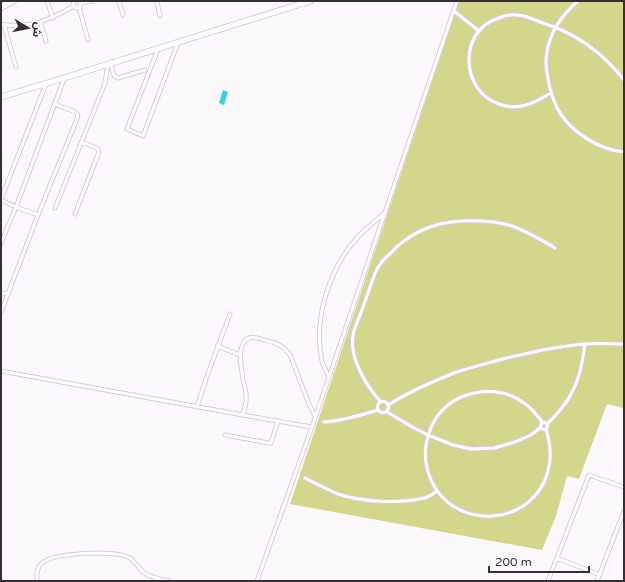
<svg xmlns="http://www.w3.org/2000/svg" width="625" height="582" font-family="'Varela Round','Noto Sans Arabic',sans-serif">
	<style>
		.green { fill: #d3d78c }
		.water { fill: #33d2e7 }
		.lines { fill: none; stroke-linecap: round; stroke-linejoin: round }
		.minor-casing { stroke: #d9c9de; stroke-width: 5 }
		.primary-casing { stroke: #d9c9de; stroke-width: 7 }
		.minor { stroke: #fff; stroke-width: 3 }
		.primary { stroke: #fff; stroke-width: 5 }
	</style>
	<rect width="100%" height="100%" fill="#fcf9fd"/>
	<path class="green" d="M459,1H624V408L607,404L579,479L567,476L556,516L542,550L290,504Z"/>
	<path class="water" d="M223,90L228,92L224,105L219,103Z"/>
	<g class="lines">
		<defs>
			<path id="minor" d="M47,1L53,18
				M74,1L73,5L74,7L77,8L80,6L81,4L79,1
				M119,1L123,15
				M157,1L160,16
				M578,1C563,14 550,32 547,52C545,62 546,70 548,79C550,90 553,99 557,108C569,131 599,150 624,152
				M81,3L92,1
				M1,6L9,1
				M79,7L88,40
				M1,9L15,1
				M454,11L479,31
				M40,22L46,41
				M1,24C28,30 51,19 74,6
				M4,25L16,67
				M158,49L127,129L143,136L178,43
				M111,64C112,69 112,76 118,78L145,70
				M551,93C543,97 535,103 526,105C517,108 508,107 499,104C460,91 458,30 499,18C504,16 511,14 517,15C526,15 534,20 543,23C575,33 603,53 624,80
				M1,199L46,84
				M1,200L16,207L38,215L77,119L78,115L75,112L55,104
				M55,208L105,83L108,64
				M75,214L99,152L97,148L81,142
				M1,243L16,207L64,79
				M1,293L9,294
				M1,312L38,215
				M217,346L240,355
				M1,371L243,415L312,427
				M328,375C326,370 323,366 322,361C313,320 329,269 357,238C365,229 375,221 384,214
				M377.5 407a5.5 5.5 0 1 1 11 0a5.5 5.5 0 1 1-11 0Z
				M381,402C367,387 349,358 353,336C354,327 359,319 362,310C366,298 371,285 375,273C380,261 390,254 399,245C408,237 419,231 430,227C452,219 487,219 509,225C525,230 540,239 555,248
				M388,405C409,392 431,382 454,373C471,367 489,363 507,358C532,352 558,346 584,344C598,343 611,344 624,344
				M197,407L207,376L230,314
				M387,412L414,428L428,435L453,445L471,449L494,448L515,442L531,435L541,427
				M243,415C245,408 247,401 246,394C244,382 233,344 249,338C253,336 260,339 264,340C276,343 282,344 290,355L309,404L315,416
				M324,422C343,421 361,415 378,410
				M540.5 426a3.5 3.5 0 1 1 7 0a3.5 3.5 0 1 1-7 0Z
				M543,423C537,415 532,408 524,403C497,383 455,390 436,418C427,433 423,451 427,468C444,537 544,530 550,459C551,448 549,439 546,429
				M547,424C561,411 572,397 578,378C582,368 583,355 585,344
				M225,435L268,443H271L278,421
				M305,478C316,484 327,489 338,494C361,502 400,504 424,498C429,497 433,494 437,491
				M557,558L600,575
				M37,581C37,575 36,568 41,564C53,552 113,550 128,557C134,560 138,567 143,572C150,578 160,579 169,581
				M257,581L312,427L457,1
				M548,581L589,475L624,487
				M597,581L624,511"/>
			<path id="primary" d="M1,97L64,78L310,1"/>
		</defs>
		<use href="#minor" class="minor-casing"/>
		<use href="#primary" class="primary-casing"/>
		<use href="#minor" class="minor"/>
		<use href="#primary" class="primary"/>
	</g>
	<rect width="625" height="582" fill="none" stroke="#352e37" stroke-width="4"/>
	<g transform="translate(28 28) rotate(100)" stroke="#fcf9fd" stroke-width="3" paint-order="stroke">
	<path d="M0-3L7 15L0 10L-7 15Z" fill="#352e37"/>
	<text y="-6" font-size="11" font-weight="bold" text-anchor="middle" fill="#352e37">ش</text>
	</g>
	<path d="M489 566v6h100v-6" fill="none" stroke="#352e37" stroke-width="2"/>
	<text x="495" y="566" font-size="12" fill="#352e37" stroke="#fcf9fd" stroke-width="3" paint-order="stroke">200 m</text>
</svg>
